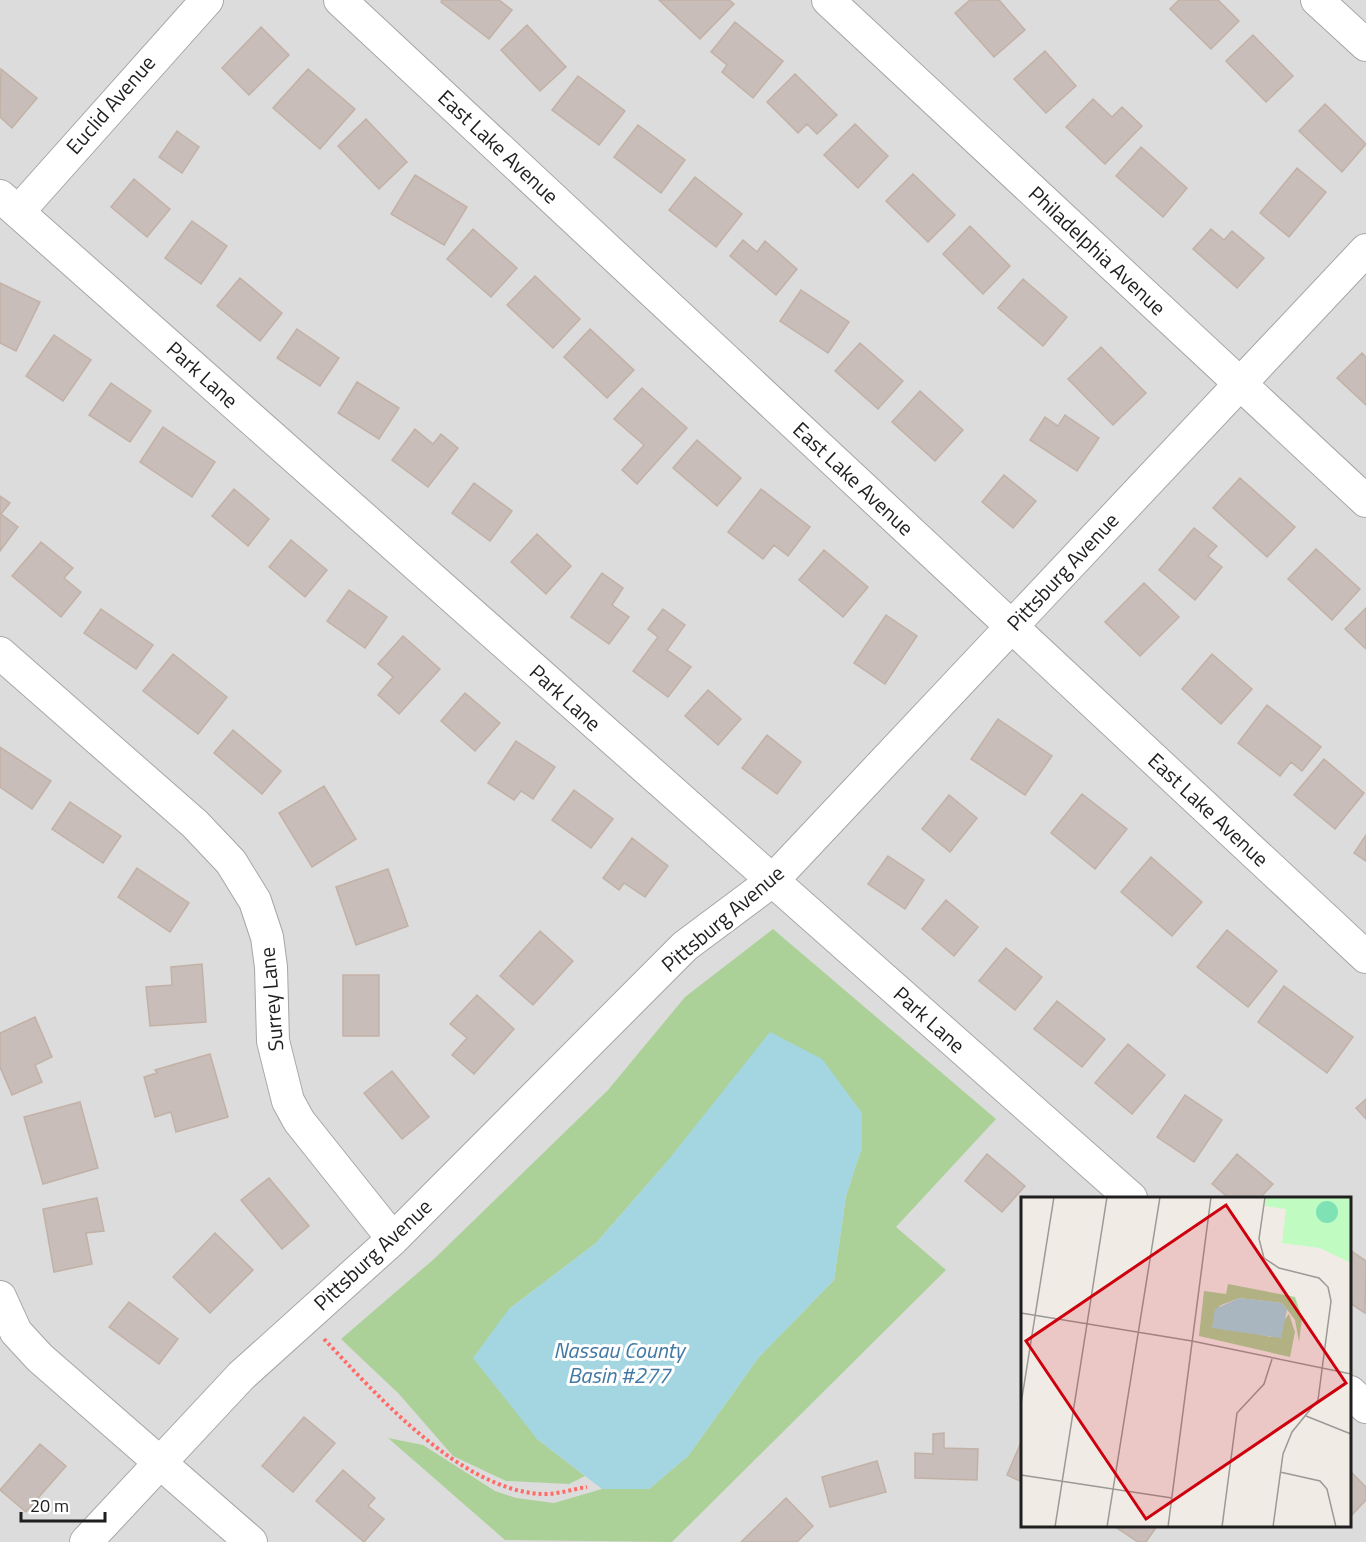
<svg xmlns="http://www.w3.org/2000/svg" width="1366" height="1542" font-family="'Titillium Web',sans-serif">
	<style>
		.residential { fill: #dddcdc; fill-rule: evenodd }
		.forest { fill: #acd198 }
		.water { fill: #a3d6e0 }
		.building { fill: #c8bdb8; stroke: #c2b1a6; stroke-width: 1.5 }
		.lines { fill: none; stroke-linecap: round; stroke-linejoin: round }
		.minor-casing { stroke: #a6a6a6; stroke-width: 34 }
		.path { stroke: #ff6c67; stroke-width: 4; stroke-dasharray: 3 3; stroke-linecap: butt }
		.minor { stroke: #fff; stroke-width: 32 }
		.labels { text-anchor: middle; stroke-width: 6; stroke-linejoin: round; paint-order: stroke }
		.street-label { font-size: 21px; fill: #1f1f1f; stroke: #fff }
		.water-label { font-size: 22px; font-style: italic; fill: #4278a3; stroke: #fff }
		.inset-road { fill: none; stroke: #9c9996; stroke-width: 1.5 }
		.view { fill: #ce000e; fill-opacity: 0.15; stroke: #ce000e; stroke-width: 3 }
		.inset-edge { fill: none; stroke: #1f1f1f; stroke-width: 3 }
	</style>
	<rect width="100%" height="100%" fill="#f0ebe5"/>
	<path class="residential" d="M0,0H1366V1542H0ZM1022,1198H1350V1526H1022Z"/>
	<path class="forest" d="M773,929L996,1119L896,1227L946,1270L672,1542L505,1540L388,1438L423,1445L495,1491L516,1498L554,1503L602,1489H649L688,1456L759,1357L834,1280L846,1196L862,1147L665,1164L596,1243L509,1309L537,1439L585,1476L569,1484L506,1481L453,1456L399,1394L341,1339L434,1259L608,1090L685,997Z"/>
	<path class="water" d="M770,1032L822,1059L862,1113V1147L846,1196L834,1280L759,1357L688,1456L649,1489H602L537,1439L473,1358L509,1309L596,1243L665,1164Z"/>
	<path class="building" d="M442,0H499L512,10L489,39L441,2Z
		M659,0H729L734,4L700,39Z
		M970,0H999L1025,30L994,57L955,13Z
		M1179,0H1218L1239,21L1211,49L1170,9Z
		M735,22L783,61L753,98L722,72L727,65L711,52Z
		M527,25L566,67L540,91L501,50Z
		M261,27L289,55L249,95L222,68Z
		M1253,35L1293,76L1266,102L1226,61Z
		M1045,51L1076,86L1046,113L1014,79Z
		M1,69L37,98L12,128L0,117Z
		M308,69L355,109L320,149L273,108Z
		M795,74L837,115L817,134L807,124L798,133L767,102Z
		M578,76L625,111L599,145L552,110Z
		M1093,99L1112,117L1122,107L1142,126L1105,164L1066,127Z
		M1325,104L1366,144L1342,172L1299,131Z
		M366,119L407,162L379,189L338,146Z
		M855,124L888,156L858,188L824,155Z
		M638,125L685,160L661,193L614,157Z
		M177,131L199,147L182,173L159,157Z
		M1141,147L1187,188L1163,217L1116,176Z
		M1297,168L1326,192L1289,237L1260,213Z
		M913,174L955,215L928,242L886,201Z
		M415,175L467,207L444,245L391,214Z
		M695,177L742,214L716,247L669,210Z
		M134,179L170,209L147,237L111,207Z
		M192,221L227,246L201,284L165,258Z
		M970,226L1010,266L983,294L943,254Z
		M473,229L517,268L491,297L447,259Z
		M1211,229L1224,240L1232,231L1264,258L1237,288L1193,249Z
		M743,240L757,252L765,241L797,269L776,295L730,256Z
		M535,276L580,319L553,348L507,305Z
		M240,278L282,313L260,341L217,306Z
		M1023,279L1067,317L1043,346L998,308Z
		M0,283L40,302L16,351L0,343Z
		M801,290L849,322L828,353L780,321Z
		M297,329L339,358L320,386L277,358Z
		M590,329L634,370L607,398L564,357Z
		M54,335L91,360L63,401L26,376Z
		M860,343L903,381L878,409L835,371Z
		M1101,347L1146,393L1113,425L1068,379Z
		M1362,353L1366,357V405L1337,378Z
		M357,382L399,408L379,439L338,413Z
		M111,383L151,411L130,442L89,415Z
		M642,388L687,428L637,484L622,470L644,445L614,419Z
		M920,391L963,430L935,461L892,422Z
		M1065,415L1099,438L1077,471L1030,440L1045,417L1058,426Z
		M163,427L215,462L192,497L140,462Z
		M415,429L433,444L441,434L458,448L428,487L392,460Z
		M697,440L741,478L717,506L673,468Z
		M1004,475L1036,501L1013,528L982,502Z
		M1240,478L1295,527L1267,557L1213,508Z
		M474,483L512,511L490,541L452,513Z
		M234,489L269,519L248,546L212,516Z
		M761,489L810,527L788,556L774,545L763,559L728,532Z
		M0,496L10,503L1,514L18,527L0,551Z
		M1194,528L1217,546L1208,556L1222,567L1195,600L1159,570Z
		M537,534L571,566L546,594L511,562Z
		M291,540L327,570L305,597L269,567Z
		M41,542L73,568L64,578L81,592L61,617L12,576Z
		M1316,549L1360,589L1332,620L1288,579Z
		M824,550L868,587L843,617L799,580Z
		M602,573L623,588L612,605L629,617L609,644L571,617Z
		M1144,583L1179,617L1140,656L1105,622Z
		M349,590L387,617L365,648L327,621Z
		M1366,608V649L1345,629Z
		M101,609L153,645L136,669L84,633Z
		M663,609L685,625L667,650L691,667L668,697L633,671L658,637L648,629Z
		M886,615L917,636L885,684L854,663Z
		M403,636L440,669L399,714L378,695L393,677L378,664Z
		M173,654L227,697L198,734L143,691Z
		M1212,654L1252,689L1221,724L1182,689Z
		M708,690L741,719L718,745L685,716Z
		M465,693L500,723L475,751L441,721Z
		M1267,705L1321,747L1302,771L1291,762L1280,776L1238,743Z
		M998,719L1052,756L1025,795L971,759Z
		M233,730L281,771L262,794L214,753Z
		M767,735L801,762L777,794L742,768Z
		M516,741L555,767L533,799L521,791L514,800L488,783Z
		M0,747L51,781L32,809L0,787Z
		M1324,759L1364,793L1335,829L1294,795Z
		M324,786L356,839L312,867L279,813Z
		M574,790L613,819L591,848L552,820Z
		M1082,794L1127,829L1095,869L1051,833Z
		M949,795L977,818L950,852L922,829Z
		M70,802L121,836L103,863L52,829Z
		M1366,835V861L1354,853Z
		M632,838L668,866L645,897L624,883L619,890L603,878Z
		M888,856L924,880L905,909L868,884Z
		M1151,857L1202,902L1172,936L1121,892Z
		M137,868L189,903L170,932L118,897Z
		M388,869L408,926L356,945L336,887Z
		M946,900L978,927L954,956L922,929Z
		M1227,930L1277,971L1248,1007L1197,967Z
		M540,931L573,961L533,1005L500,976Z
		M1006,948L1042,977L1015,1010L979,981Z
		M202,964L206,1022L150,1026L146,987L172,985L171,967Z
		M343,975H379V1036H343Z
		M1284,986L1353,1037L1327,1073L1258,1022Z
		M477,995L514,1029L474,1074L452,1055L467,1038L450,1024Z
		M1057,1001L1105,1039L1082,1067L1034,1029Z
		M35,1017L52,1057L35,1065L42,1082L12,1095L0,1067V1033Z
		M1128,1044L1165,1075L1132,1114L1095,1083Z
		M210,1054L228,1117L176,1132L171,1112L155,1117L144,1077L157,1073L155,1070Z
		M392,1071L429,1117L402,1139L364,1093Z
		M1185,1095L1222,1120L1194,1162L1157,1137Z
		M1366,1099V1119L1356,1108Z
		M80,1102L98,1168L43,1184L24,1117Z
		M987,1154L1025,1186L1002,1212L965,1181Z
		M1237,1154L1273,1184L1260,1198H1229L1212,1184Z
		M269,1178L309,1226L282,1249L241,1200Z
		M97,1198L104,1231L86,1233L92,1264L54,1272L43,1209Z
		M215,1233L253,1270L210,1313L173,1277Z
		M1350,1250L1366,1261L1365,1313L1350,1303Z
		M129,1302L178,1339L159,1364L109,1327Z
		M304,1417L335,1443L293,1492L262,1466Z
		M944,1433V1448L978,1449L977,1480L915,1478V1453L933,1454V1434Z
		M1022,1440V1482L1007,1475Z
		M40,1444L66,1466L26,1512L0,1490Z
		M877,1461L886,1492L830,1507L822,1477Z
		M343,1470L375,1498L368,1506L384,1519L364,1542L316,1501Z
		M1350,1471L1366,1487V1500L1350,1517Z
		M786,1498L813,1526L797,1542H741Z
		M1114,1526H1157L1146,1542H1138Z"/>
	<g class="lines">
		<defs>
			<path id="minor" d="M340,0L1366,957
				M828,0L1366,501
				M1317,0L1366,45
				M0,196L1131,1198
				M18,212L207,0
				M0,653L195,824L231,862L255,901L267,937L271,967L273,1041L288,1101L299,1121L393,1239
				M0,1297L16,1332L40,1358L251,1542
				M1350,1392L1366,1407
				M86,1542L241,1376L393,1239L685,946L772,881L1366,250"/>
		</defs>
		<use href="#minor" class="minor-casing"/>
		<path class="path" d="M324,1339C377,1395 459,1489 541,1494C556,1495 573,1489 587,1487"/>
		<use href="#minor" class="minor"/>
	</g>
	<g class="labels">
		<g class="street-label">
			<text transform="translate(111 105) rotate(-49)" y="7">Euclid Avenue</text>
			<text transform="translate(498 147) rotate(43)" y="7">East Lake Avenue</text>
			<text transform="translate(1097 251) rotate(43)" y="7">Philadelphia Avenue</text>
			<text transform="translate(202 375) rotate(42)" y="7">Park Lane</text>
			<text transform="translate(853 479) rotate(43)" y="7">East Lake Avenue</text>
			<text transform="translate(1063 572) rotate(-47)" y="7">Pittsburg Avenue</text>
			<text transform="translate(565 698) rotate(42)" y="7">Park Lane</text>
			<text transform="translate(1208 810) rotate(43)" y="7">East Lake Avenue</text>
			<text transform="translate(723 919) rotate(-40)" y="7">Pittsburg Avenue</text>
			<text transform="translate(272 999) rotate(-95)" y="7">Surrey Lane</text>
			<text transform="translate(929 1020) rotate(42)" y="7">Park Lane</text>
			<text transform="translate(373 1255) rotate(-43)" y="7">Pittsburg Avenue</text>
		</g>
		<g class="water-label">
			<text x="619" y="1358">Nassau County<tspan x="619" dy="25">Basin #277</tspan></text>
		</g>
	</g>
	<g transform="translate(1021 1197)">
		<rect width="330" height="330" fill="#f0ebe5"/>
		<path d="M207,87L274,100L281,121L278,145L274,123L261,106L218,101L198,109L218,133L250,140L268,117L274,135L269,160L178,139L183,94L205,97Z" fill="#acd198"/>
		<path d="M245,0H330V66L299,51L261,46L265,12L244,9Z" fill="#c0fcc1"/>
		<path d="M295 15a11 11 0 1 1 22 0a11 11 0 1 1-22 0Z" fill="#7fe2b5"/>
		<path d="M218,101L261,106L266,113L260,141L191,131L194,112Z" fill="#a3d6e0"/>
		<path class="inset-road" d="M244,0L238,42L243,61L258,71L298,81L307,90L310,104L297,203L271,235L262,257L252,330M0,116L171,144L330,177M0,207L33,0M285,219L330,237M259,275L299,284L306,292L315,330M0,278L151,301M34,330L86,0M86,330L139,0M147,330L190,0M201,330L216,216L243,187L251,162"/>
		<path class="view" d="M205,8L325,186L125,322L5,144Z"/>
		<rect width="330" height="330" class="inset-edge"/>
	</g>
	<path d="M21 1512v9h84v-9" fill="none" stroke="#1f1f1f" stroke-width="3"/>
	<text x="30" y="1512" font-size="18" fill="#1f1f1f" stroke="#ffffff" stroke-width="4.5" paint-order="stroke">20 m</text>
</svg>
